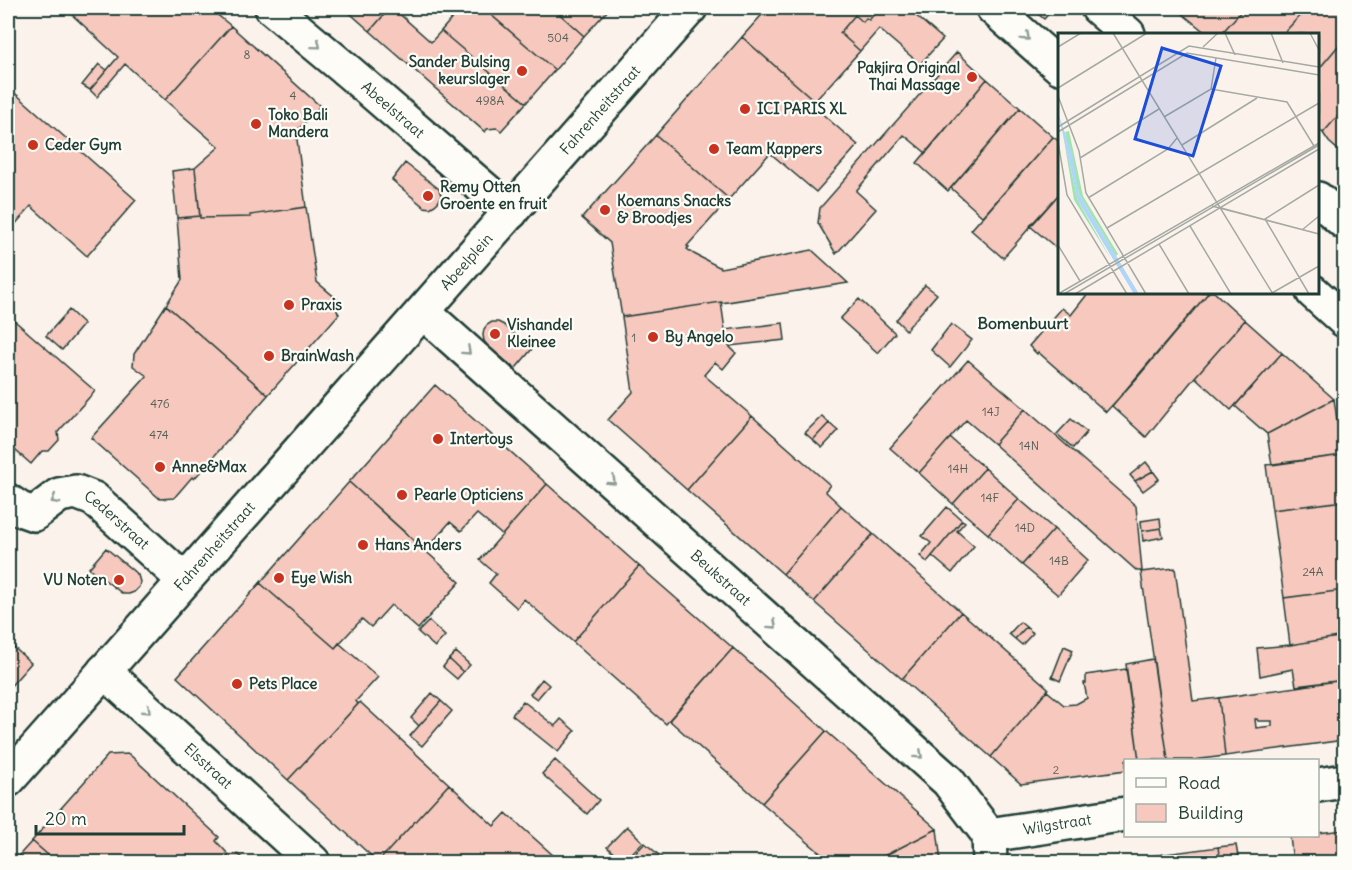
<svg xmlns="http://www.w3.org/2000/svg" width="1352" height="870" font-family="Delius,sans-serif">
	<style>
		.building { fill: #f7c8be; stroke: #1f3d34; stroke-width: 1.5; fill-rule: evenodd }
		.lines { fill: none; stroke-linecap: round; stroke-linejoin: round }
		.minor-casing { stroke: #1f3d34; stroke-width: 38 }
		.minor { stroke: #fdfcf7; stroke-width: 33 }
		.oneway { stroke: #8e9c96 }
		.poi-dot { fill: #c8321e; stroke: #fdfcf7; stroke-width: 2 }
		.labels { text-anchor: middle; stroke-width: 4.5; stroke-linejoin: round; paint-order: stroke }
		.number-label { font-size: 12px; fill: #556056 }
		.poi-label { font-size: 15px; font-weight: bold; fill: #1f3d34; stroke: #fdfcf7; text-anchor: start }
		.street-label { font-size: 15px; fill: #1f3d34; stroke: #fdfcf7 }
		.neighbourhood-label { font-size: 16px; font-weight: bold; fill: #1f3d34; stroke: #fdfcf7 }
		.inset-road { fill: none; stroke: #a4aaa2; stroke-width: 1.5 }
		.view { fill: #1d4ed8; fill-opacity: 0.15; stroke: #1d4ed8; stroke-width: 3 }
		.inset-edge { fill: none; stroke: #1f3d34; stroke-width: 3 }
	</style>
	<rect width="100%" height="100%" fill="#fcf2ec"/>
	<filter id="ink" filterUnits="userSpaceOnUse"><feTurbulence type="fractalNoise" baseFrequency=".0167" numOctaves="2"/><feDisplacementMap in="SourceGraphic" scale="12" xChannelSelector="R" yChannelSelector="G"/><feConvolveMatrix kernelMatrix="1 2 1 2 8 2 1 2 1" color-interpolation-filters="sRGB"/></filter>
	<g filter="url(#ink)">
		<path class="building" d="M73,8H209L231,26L165,100L125,64L97,97L90,90L118,57L69,12Z
			M344,8H390L370,31Z
			M390,8L395,10L431,42L441,31L526,103L501,131L497,128L487,129L485,132L370,31Z
			M461,8H483L555,70L526,103L441,31Z
			M483,8H553L584,36L555,70Z
			M553,8H610L584,36Z
			M768,8H880L869,20L866,18L863,22L855,15L840,33L860,51L815,101L742,37Z
			M880,8H907L943,39L920,64L879,29L860,51L840,33L855,15L863,22L866,18L869,20Z
			M1031,8H1054L1044,19Z
			M1182,8H1244L1221,34H1207L1179,11Z
			M1244,8H1307L1283,34H1221Z
			M1307,8H1344V39L1318,70V34H1283Z
			M231,26L320,106L296,132L306,207L250,215L251,217L200,218L195,168L219,147L165,100Z
			M742,37L815,101L812,105L858,145L816,192L770,153L729,199L656,135Z
			M1344,39V109L1323,133L1318,129V70Z
			M957,52L987,79L926,153L904,135L856,191L876,209L836,254L818,223L820,208Z
			M99,64L107,70L90,90L82,85Z
			M987,79L1020,108L948,191L917,163Z
			M8,87L136,200L87,256L31,206L13,227L10,230L9,229L10,227L8,225Z
			M1020,108L1053,137L983,217L951,188Z
			M1344,109V151L1337,149L1329,142L1323,133Z
			M656,135L729,199L687,246L689,247L687,249L694,254L721,268L812,250L848,283L721,303V302L622,317L610,243L582,218Z
			M1053,137L1060,142V193L1003,258L971,230Z
			M405,163L439,189L441,195L439,201L435,205L430,208L424,207L392,180Z
			M195,168L200,216L177,218L172,171Z
			M1060,193V251L1030,226Z
			M306,207L317,282L338,300L336,303L337,311L339,314L268,395L166,305L182,280L177,218L200,216V218L251,217L250,215Z
			M925,285L937,294L906,330L896,320Z
			M1089,292H1209L1137,378L1106,412L1038,352L1037,354L1029,346L1062,308L1071,315Z
			M1209,292H1214L1245,320L1195,377L1146,437L1112,406Z
			M859,299L895,333L878,353L840,319Z
			M721,302L725,330L783,323L785,340L729,346L736,353L723,369L715,362L704,375L752,416L687,490L608,420L633,392L622,317Z
			M166,305L268,395L194,479L192,477L174,498L160,499L91,438L147,376L133,366L134,354Z
			M69,310L84,324L62,350L46,336Z
			M8,315L95,391L58,432L59,440L49,451H42L31,464L8,444Z
			M1245,320L1282,353L1231,410L1195,377Z
			M492,322H498L504,325L532,349L516,368H514L487,345L484,341L483,335L484,329L487,325Z
			M951,324L972,340L950,367L931,350Z
			M1282,353L1334,399L1267,434L1235,406Z
			M968,360L1025,409L994,444L966,420L919,473L890,448Z
			M435,385L547,484L502,535L477,514L461,531L450,522L425,551L349,482Z
			M1334,399L1342,455L1272,465L1267,434Z
			M1025,409L1136,506L1142,571H1137L994,444Z
			M752,416L830,485L825,491L841,506L783,574L687,490Z
			M822,416L829,423L813,440L805,433Z
			M1071,419L1087,432L1073,448L1057,434Z
			M829,423L838,431L822,448L813,440Z
			M950,438L985,468L953,504L919,473Z
			M1342,455L1344,473V501L1272,510L1266,465Z
			M1146,462L1153,471L1135,481L1130,475Z
			M985,468L1019,499L988,534L953,504Z
			M1153,471L1159,479L1143,491L1135,481Z
			M349,482L460,582L418,629L391,605L371,627L362,619L335,648L260,583Z
			M547,484L639,566L573,642L524,599L517,608L489,583L496,574L480,560Z
			M1019,499L1054,529L1022,565L988,534Z
			M1344,501V590L1284,598L1272,510Z
			M841,506L873,534L814,602L783,574Z
			M947,507L962,520L927,562L920,556L931,543L922,536Z
			M1160,518L1161,528L1142,531L1141,521Z
			M962,520L965,522L957,531L974,546L952,573L932,556Z
			M1161,528L1163,537L1143,541L1142,531Z
			M1054,529L1088,560L1058,595L1022,565Z
			M873,534L961,612L902,679L814,602Z
			M106,548L138,575L140,582L139,587L134,592L129,594H123L89,568Z
			M639,566L733,648L666,724L573,642Z
			M1175,568L1193,701L1219,698L1225,756L1193,760H1168L1141,572Z
			M260,583L335,648L339,643L378,677L356,701L358,704L288,780L177,677Z
			M1344,590V636L1290,645L1284,598Z
			M961,612L1048,688L1047,691L991,757L902,679Z
			M429,621L445,636L435,647L418,632Z
			M1020,622L1026,627L1015,639L1009,634Z
			M1026,627L1033,633L1022,645L1015,639Z
			M1344,636V680L1296,686L1293,669L1260,676L1257,648L1290,645Z
			M8,642L31,663L8,689Z
			M1064,646L1073,650L1060,681L1052,677Z
			M733,648L826,731L762,803L669,720Z
			M456,652L470,665L463,672L449,659Z
			M449,659L463,672L457,679L443,667Z
			M1153,659L1168,760H1139L1126,664Z
			M1126,669L1139,760H1126V770L1021,784L991,757L1047,691L1064,705L1076,704L1087,698L1084,683H1086V675Z
			M542,679L549,685L537,699L530,694Z
			M1344,680V740L1225,756L1219,698ZM1255,719H1257L1258,721H1272V726L1256,728Z
			M432,693L441,701L419,726L411,718Z
			M441,701L452,711L422,746L410,736Z
			M523,701L555,726L561,719L575,731L558,752L512,715Z
			M360,702L449,784L378,862L288,780Z
			M826,731L937,829L872,862H831L762,803Z
			M129,754L219,837L216,841L229,855L223,862H56L32,841L108,755Z
			M555,760L599,800L587,814L542,774Z
			M449,784L494,826L506,813L554,856L548,862H378Z
			M627,826L643,842L623,862L607,847Z
			M937,829L941,862H872Z
			M1344,830V862H1292H1293L1290,837L1318,836V833Z
			M32,841L56,862H13Z
			M645,843L667,862H627Z
			M1236,845L1239,862H1220L1218,847Z
			M1218,847L1220,862H1105Z
			M237,854L247,862H223L229,855Z"/>
		<g class="lines">
			<defs>
				<g id="minor">
					<path id="s1" d="M272,8L350,73L511,212"/>
					<path d="M993,8L1060,67"/>
					<path d="M1098,8L1128,34"/>
					<path d="M1318,199L1344,222"/>
					<path d="M1313,292L1344,320"/>
					<path id="s2" d="M423,312L948,781L989,835L990,862"/>
					<path id="s3" d="M8,501L20,509L34,514L59,495L76,492L94,499L184,580"/>
					<path id="s4" d="M104,671L313,862"/>
					<path id="s5" d="M8,780C235,523 464,266 690,8"/>
					<path d="M1318,785L1344,781"/>
					<path id="s6" d="M989,835L1126,814"/>
				</g>
			</defs>
			<use href="#minor" class="minor-casing"/>
			<use href="#minor" class="minor"/>
		</g>
		<defs><path id="oneway-chevron" d="M-2-3.5L2.5 0L-2 3.5" fill="none" stroke-width="1.6" stroke-linecap="round" stroke-linejoin="round" transform="scale(1.5)"/></defs>
		<g class="oneway">
			<use href="#oneway-chevron" transform="translate(1026 37) rotate(42)"/>
			<use href="#oneway-chevron" transform="translate(317 45) rotate(40)"/>
			<use href="#oneway-chevron" transform="translate(467 351) rotate(42)"/>
			<use href="#oneway-chevron" transform="translate(612 481) rotate(42)"/>
			<use href="#oneway-chevron" transform="translate(55 500) rotate(149)"/>
			<use href="#oneway-chevron" transform="translate(773 625) rotate(42)"/>
			<use href="#oneway-chevron" transform="translate(147 710) rotate(43)"/>
			<use href="#oneway-chevron" transform="translate(919 755) rotate(42)"/>
		</g>
	</g>
	<g class="poi-dot">
		<circle cx="522" cy="71" r="6"/>
		<circle cx="972" cy="77" r="6"/>
		<circle cx="745" cy="109" r="6"/>
		<circle cx="256" cy="124" r="6"/>
		<circle cx="33" cy="145" r="6"/>
		<circle cx="714" cy="149" r="6"/>
		<circle cx="428" cy="196" r="6"/>
		<circle cx="605" cy="210" r="6"/>
		<circle cx="289" cy="305" r="6"/>
		<circle cx="495" cy="334" r="6"/>
		<circle cx="653" cy="337" r="6"/>
		<circle cx="269" cy="356" r="6"/>
		<circle cx="438" cy="439" r="6"/>
		<circle cx="160" cy="467" r="6"/>
		<circle cx="402" cy="495" r="6"/>
		<circle cx="363" cy="545" r="6"/>
		<circle cx="279" cy="578" r="6"/>
		<circle cx="119" cy="580" r="6"/>
		<circle cx="237" cy="684" r="6"/>
	</g>
	<g class="labels">
		<g class="number-label">
			<text x="558" y="42">504</text>
			<text x="247" y="59">8</text>
			<text x="293" y="100">4</text>
			<text x="490" y="105">498A</text>
			<text x="634" y="342">1</text>
			<text x="160" y="408">476</text>
			<text x="991" y="416">14J</text>
			<text x="159" y="439">474</text>
			<text x="1029" y="450">14N</text>
			<text x="958" y="473">14H</text>
			<text x="990" y="502">14F</text>
			<text x="1025" y="532">14D</text>
			<text x="1059" y="565">14B</text>
			<text x="1313" y="576">24A</text>
			<text x="1056" y="774">2</text>
		</g>
		<g class="poi-label">
			<text x="510" y="67" text-anchor="end">Sander Bulsing<tspan x="510" dy="17">keurslager</tspan></text>
			<text x="960" y="73" text-anchor="end">Pakjira Original<tspan x="960" dy="17">Thai Massage</tspan></text>
			<text x="757" y="114">ICI PARIS XL</text>
			<text x="268" y="120">Toko Bali<tspan x="268" dy="17">Mandera</tspan></text>
			<text x="45" y="150">Ceder Gym</text>
			<text x="726" y="154">Team Kappers</text>
			<text x="440" y="192">Remy Otten<tspan x="440" dy="17">Groente en fruit</tspan></text>
			<text x="617" y="206">Koemans Snacks<tspan x="617" dy="17">&amp; Broodjes</tspan></text>
			<text x="301" y="310">Praxis</text>
			<text x="507" y="330">Vishandel<tspan x="507" dy="17">Kleinee</tspan></text>
			<text x="665" y="342">By Angelo</text>
			<text x="281" y="361">BrainWash</text>
			<text x="450" y="444">Intertoys</text>
			<text x="172" y="472">Anne&amp;Max</text>
			<text x="414" y="500">Pearle Opticiens</text>
			<text x="375" y="550">Hans Anders</text>
			<text x="291" y="583">Eye Wish</text>
			<text x="107" y="585" text-anchor="end">VU Noten</text>
			<text x="249" y="689">Pets Place</text>
		</g>
		<g class="street-label">
			<text dy="5" stroke="none"><textPath href="#s1" startOffset="158">Abeelstraat</textPath></text>
			<text dy="5" stroke="none"><textPath href="#s5" startOffset="894">Fahrenheitstraat</textPath></text>
			<text dy="5" stroke="none"><textPath href="#s5" startOffset="692">Abeelplein</textPath></text>
			<text dy="5" stroke="none"><textPath href="#s3" startOffset="128">Cederstraat</textPath></text>
			<text dy="5" stroke="none"><textPath href="#s5" startOffset="312">Fahrenheitstraat</textPath></text>
			<text dy="5" stroke="none"><textPath href="#s2" startOffset="399">Beukstraat</textPath></text>
			<text dy="5" stroke="none"><textPath href="#s4" startOffset="141">Elsstraat</textPath></text>
			<text dy="5" stroke="none"><textPath href="#s6" startOffset="69">Wilgstraat</textPath></text>
		</g>
		<g class="neighbourhood-label">
			<text x="1023" y="329">Bomenbuurt</text>
		</g>
	</g>
	<g transform="translate(1058 33)">
		<rect width="261" height="261" fill="#fcf2ec"/>
		<path d="M11,98L25,163L60,221L58,223L21,161L7,99ZM5,101L20,168L53,226L16,167Z" fill="#a0e5b0"/>
		<path d="M0,80L14,120L21,161L81,261H76L20,168Z" fill="#afd5f8"/>
		<path class="inset-road" d="M55,0L215,261M167,0L177,22M213,0L225,30M252,0L261,17M0,14L23,0M145,14L160,0M0,55L89,0M153,56L158,25M0,63L21,118L28,160L88,261M106,84L153,56L229,69L256,113M0,94L131,13L261,34M0,99L129,20L261,42M0,109L9,162L69,261M124,112L199,65M22,125L101,76M30,165L110,116L119,105M154,173L261,201M163,175L261,201M132,193L173,261M49,195L261,70M244,197L261,183M101,211L131,261M0,212L22,248M214,260L261,233M0,261L261,110M6,261L261,112M17,261L261,116M251,261L207,186L261,152"/>
		<path class="view" d="M104,15L163,33L135,123L77,106Z"/>
		<rect width="261" height="261" class="inset-edge"/>
	</g>
	<rect width="1352" height="870" fill="none" stroke="#fdfcf7" stroke-width="30"/>
	<rect x="15" y="15" width="1322" height="840" fill="none" stroke="#1f3d34" stroke-width="2" filter="url(#ink)"/>
	<rect x="1124" y="759" width="195" height="78" fill="#fdfcf7" stroke="#a4b0a9" stroke-width="1.5"/>
	<rect x="1136" y="778" width="30" height="9" fill="#fdfcf7" stroke="#a4b0a9" stroke-width="1.5"/>
	<text x="1178" y="789" font-size="18" fill="#1f3d34">Road</text>
	<rect x="1136" y="804" width="30" height="18" fill="#f7c8be" stroke="#a4b0a9" stroke-width="1.5"/>
	<text x="1178" y="819" font-size="18" fill="#1f3d34">Building</text>
	<path d="M36 825v9h148v-9" fill="none" stroke="#1f3d34" stroke-width="3"/>
	<text x="45" y="825" font-size="18" fill="#1f3d34" stroke="#fdfcf7" stroke-width="4.5" paint-order="stroke">20 m</text>
</svg>
